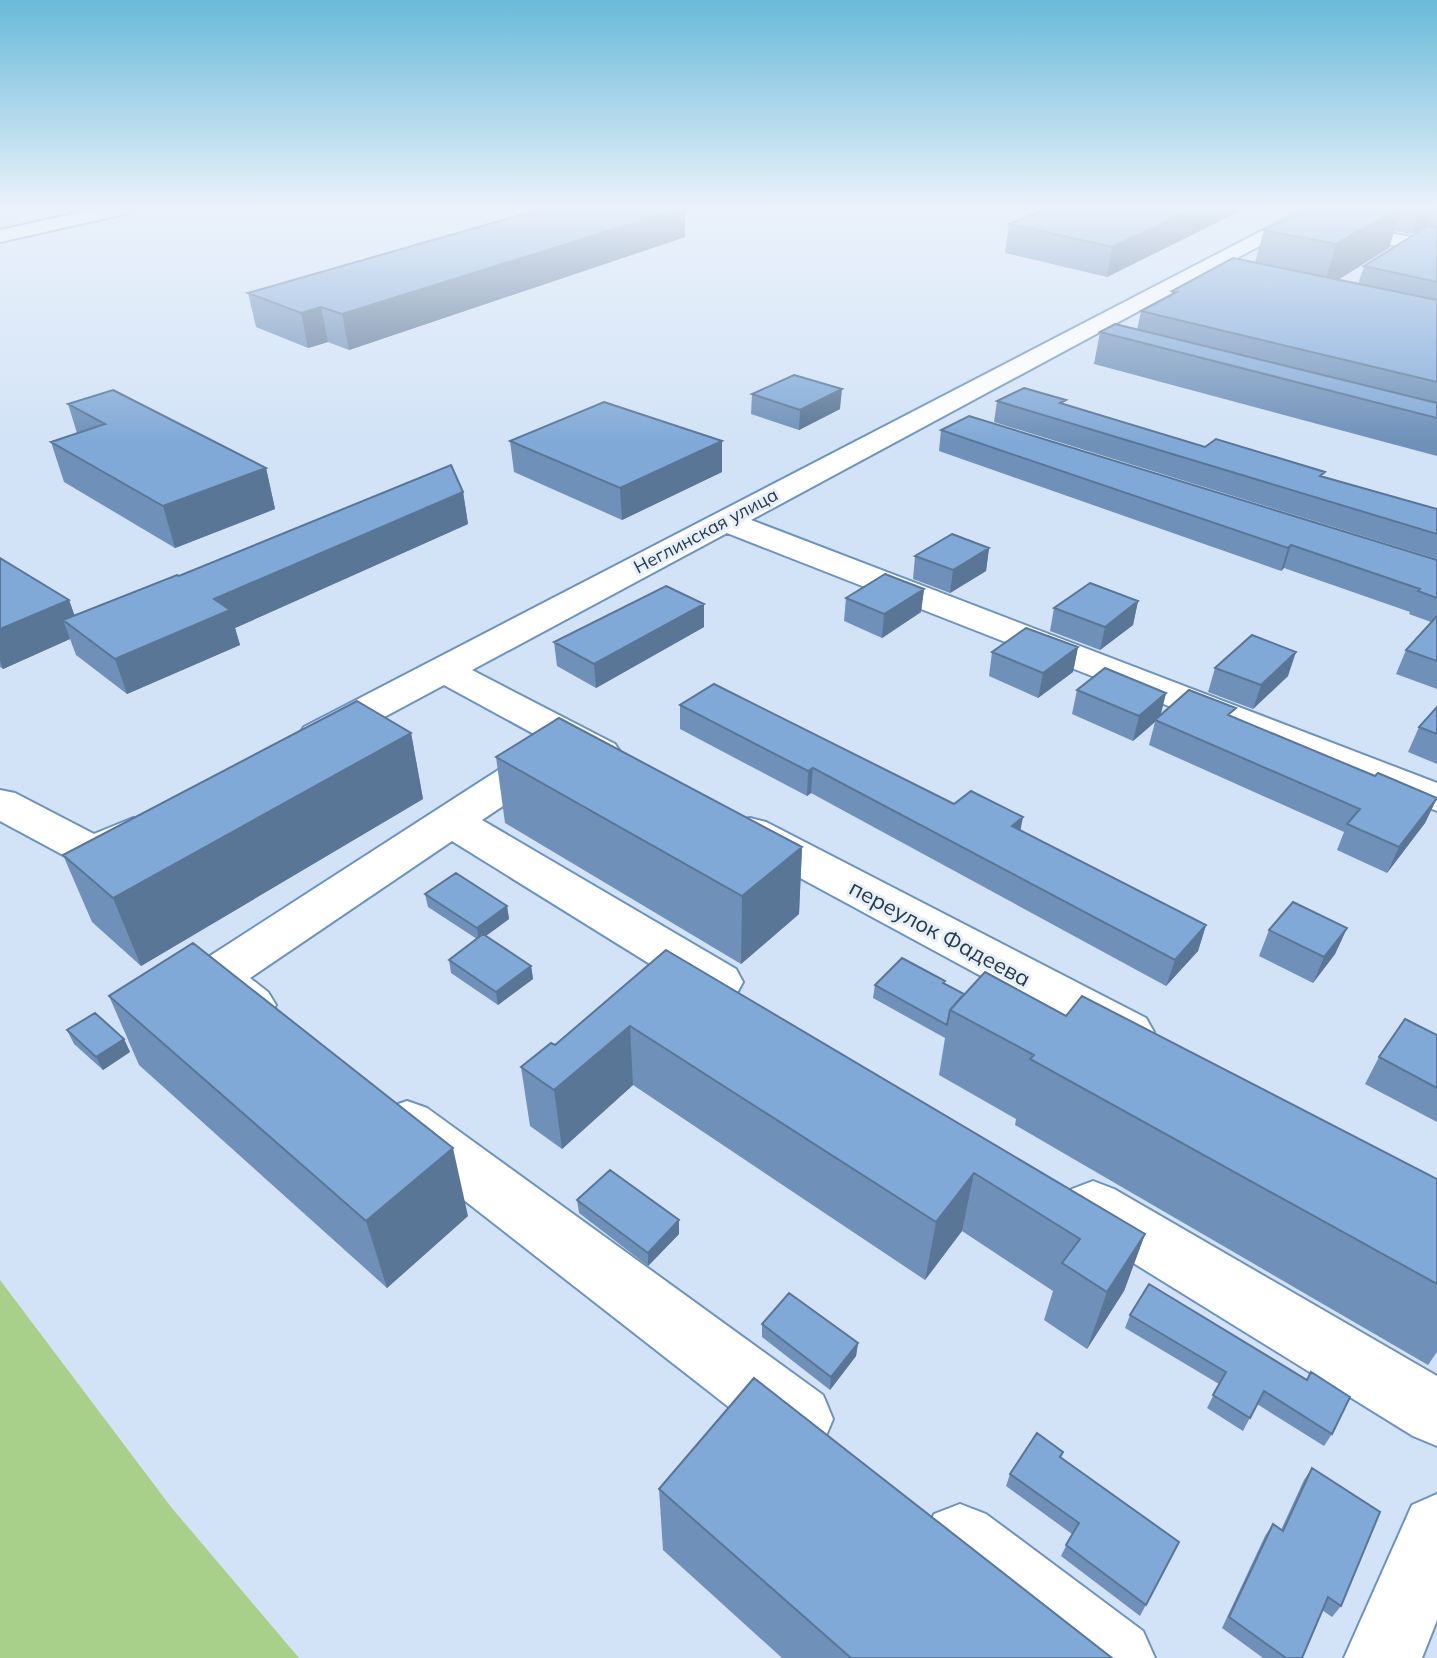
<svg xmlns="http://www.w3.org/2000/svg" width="1437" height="1658" font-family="Mulish,sans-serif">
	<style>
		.green { fill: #a8d08b }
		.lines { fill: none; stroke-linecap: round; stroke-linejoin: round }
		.minor-casing { stroke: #6c93c0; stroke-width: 4 }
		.minor { fill: #fff; fill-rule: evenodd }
		.wall { fill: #6f91b9; fill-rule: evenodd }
		.shaded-wall { fill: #5a7696 }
		.building { fill: #81a9d7; stroke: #5a7696; stroke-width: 2 }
		.labels { text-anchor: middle; stroke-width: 6; stroke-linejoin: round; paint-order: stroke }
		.far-street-label { font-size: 18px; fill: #28394c; stroke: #e7eff9 }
		.street-label { font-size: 22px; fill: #28394c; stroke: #e7eff9 }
	</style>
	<rect width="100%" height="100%" fill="#d2e3f7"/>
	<path class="green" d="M0,1280L171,1507L299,1658H0Z"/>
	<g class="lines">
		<defs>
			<path id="minor" d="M96,209H132L129,213L0,242V230Z
				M1304,209H1328L751,520L1437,783V811L727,533L472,670L615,744L621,753L615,762L601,765L566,751L570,756L564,765L482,820L736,969L743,982L736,995L718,1000L700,995L452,841L250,978L268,992L276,1005L268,1018C263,1020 255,1024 249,1024C227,1023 199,996 189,978L196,965L534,747L549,744L556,746L444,685L332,745L318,748L304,745L298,736L304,727Z
				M1333,222L1437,242V254L1326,232L1323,228Z
				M0,790L15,793L94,834L133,818L149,822L155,832L149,842L110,863L94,868L78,863L0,821Z
				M750,818L766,822L1146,1018L1154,1032L1146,1046L1128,1052L1110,1046L734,842L728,832L734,822Z
				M407,1101L427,1108L823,1395L833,1419L823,1443L799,1452L775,1443L387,1140L379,1124L387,1108Z
				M1093,1181L1114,1189L1437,1376V1446L1413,1436L1072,1225L1063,1207L1072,1189Z
				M1437,1494V1620L1422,1658H1344L1412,1505Z
				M960,1504L986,1514L1143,1631L1155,1658H1054L934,1566L924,1540L934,1514Z"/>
		</defs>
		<use href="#minor" class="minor-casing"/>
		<use href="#minor" class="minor"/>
	</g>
	<path class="wall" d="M1244,209L1107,277L1005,253L1009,224Z
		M1309,209H1437V456L1094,364L1100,332L1137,330L1141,311L1171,295L1172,291L1255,263L1264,230ZM1426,227L1364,266L1358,284L1338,280L1389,248L1394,231L1412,234Z
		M685,237L349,350L328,342L308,348L256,327L248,293Z
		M752,394L840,409L799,430L751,414Z
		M997,401L1065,404L1205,447L1324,477L1437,509V559L994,422Z
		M68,404L266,468L275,509L175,548L64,482L51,442L77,433Z
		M941,430L1437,560V689L1396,674L1406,650L1431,622L1409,614L1410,612L1284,568L1281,571L939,451Z
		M510,441L722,472L622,520L514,472Z
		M463,492L468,524L235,628L240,645L127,694L76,655L70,639L3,669L0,667V558L69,600L74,615L179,576Z
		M989,548L986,571L950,593L913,579L915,556Z
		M924,589L921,612L882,638L844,621L846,598Z
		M1138,601L1133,625L1100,650L1050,631L1054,608Z
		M704,604V627L596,688L557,666L554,642Z
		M1078,647L1073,672L1038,698L989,676L992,652Z
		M1215,668L1288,676L1253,709L1208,692Z
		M1077,690L1166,693L1160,715L1233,717L1375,776L1437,798L1425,823L1387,873L1337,850L1344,832L1149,745L1155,722L1133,741L1072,714Z
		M680,705L954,804L1020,830L1206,925L1198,951L1166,986L811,793L807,796L680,729Z
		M1437,707V764L1408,752L1419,727Z
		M411,733L423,799L141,966L92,922L63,855Z
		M496,757L802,847L799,914L741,964L505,823Z
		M425,894L507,906L509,919L486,936L531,966L533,979L498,1005L451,973L449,960L477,939L428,907Z
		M1347,928L1335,954L1313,983L1259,956L1269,930Z
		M666,950L1145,1234L1124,1291L1087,1349L1044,1320L1053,1291L962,1231L925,1280L633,1085L562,1149L530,1126L521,1067L555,1045Z
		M944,984L964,994L1066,1016L1437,1179V1352L1428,1365L1015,1125L1016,1119L939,1075L945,1038L873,998L875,985Z
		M109,996L468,1216L387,1288L139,1065Z
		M67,1030L124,1039L130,1052L103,1070L74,1044Z
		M1437,1035V1122L1365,1084L1379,1057Z
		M577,1200L679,1220V1234L648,1266L579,1213Z
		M1149,1284L1332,1434L1324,1446L1257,1404L1243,1431L1207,1408L1219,1384L1125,1328L1130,1315Z
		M762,1324L858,1343L856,1356L830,1390L762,1337Z
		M1063,1452L1061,1458L1179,1542L1140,1616L1061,1556L1072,1534L1006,1486L1010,1474Z
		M1312,1468L1341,1606L1332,1617L1322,1610L1302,1658H1263L1222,1628L1265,1536L1273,1524L1281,1530L1304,1480Z
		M659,1489L1112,1658H782L663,1550Z"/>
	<path class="shaded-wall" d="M679,209H685V237L349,350L342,314Z
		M1193,209H1244L1107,277L1112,247Z
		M1397,209H1401L1389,248L1323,289L1336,244Z
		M1420,209H1432L1426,227L1412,234Z
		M321,307L328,342L308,348L301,313Z
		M842,389L840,409L799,430L800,410Z
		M722,441V472L622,520L620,488Z
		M266,468L275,509L175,548L163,506Z
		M463,492L468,524L235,628L240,645L127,694L115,659L214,599Z
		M1291,545L1284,568L1281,571L1288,548Z
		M989,548L986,571L950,593L953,570Z
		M924,589L921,612L882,638L884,614Z
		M69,600L81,633L63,620L70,639L3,669L0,661V629Z
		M1138,601L1133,625L1100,650L1105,627Z
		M704,604V627L596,688L594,664Z
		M1078,647L1073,672L1038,698L1043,673Z
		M1296,652L1288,676L1253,709L1261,685Z
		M1166,693L1160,718L1155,720V722L1133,741L1139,716Z
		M411,733L423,799L141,966L113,898Z
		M813,768L811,793L807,796L808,771Z
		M1437,798L1425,823L1387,873L1399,847Z
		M1023,817L1018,843L1012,826Z
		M802,847L799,914L741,964L742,896Z
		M507,906L509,919L479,941L477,928Z
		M1206,925L1198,951L1166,986L1175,960Z
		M1347,928L1335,954L1313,983L1324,957Z
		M531,966L533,979L498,1005L496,992Z
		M630,1026L633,1085L562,1149L554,1090Z
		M124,1039L130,1052L103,1070L96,1057Z
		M453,1148L468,1216L387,1288L366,1221Z
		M974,1173L962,1231L925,1280L936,1222Z
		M679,1220V1234L648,1266V1253Z
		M1145,1234L1124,1291L1087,1349L1107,1292Z
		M858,1343L856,1356L830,1390L831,1377Z"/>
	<path class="building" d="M541,209H679L342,314L321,307L301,313L248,293Z
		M1046,209H1193L1112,247L1009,224Z
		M1309,209H1397L1336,244L1264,230Z
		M1428,226L1437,228V282L1364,266Z
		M1233,258L1437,300V382L1141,311L1177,292L1172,291Z
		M1115,324L1437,403V418L1100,332Z
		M794,375L842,389L800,410L752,394Z
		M1024,388L1066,400L1060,403L1205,447L1216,439L1325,472L1320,476L1437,509V534L997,401Z
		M113,390L266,468L163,506L51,442L105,424L68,404Z
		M604,402L722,441L620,488L510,441Z
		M969,416L1437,560V598L1418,591L1420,589L1291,545L1288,548L941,430Z
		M451,465L463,492L214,599L230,610L115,659L63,620L177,575L179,576Z
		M952,534L989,548L953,570L915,556Z
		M0,558L69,600L0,629Z
		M885,574L924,589L884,614L846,598Z
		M1090,583L1138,601L1105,627L1054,608Z
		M666,586L704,604L594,664L554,642Z
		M1437,616V661L1406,650Z
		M1026,628L1078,647L1043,673L992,652Z
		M1252,635L1296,652L1261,685L1215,668Z
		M1105,668L1166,693L1139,716L1077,690Z
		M714,684L954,804L971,791L1023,817L1012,826L1206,925L1175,960L813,768L808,771L680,705Z
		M1189,690L1236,708L1228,715L1375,776L1378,773L1437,798L1399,847L1347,824L1360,809L1155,720Z
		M357,701L411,733L113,898L63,855Z
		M1437,707V734L1419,727Z
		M559,718L802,847L742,896L496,757Z
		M456,873L507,906L477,928L425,894Z
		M1293,902L1347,928L1324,957L1269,930Z
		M483,934L531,966L496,992L449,960Z
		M193,943L453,1148L366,1221L109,996Z
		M666,950L1145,1234L1107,1292L1062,1263L1080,1239L974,1173L936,1222L630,1026L554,1090L521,1067L551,1043L555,1045Z
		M902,958L945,981L943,983L964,994L950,1010L947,1025L875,985Z
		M985,972L1066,1016L1082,996L1437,1179V1284L1030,1059L1034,1055L950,1010Z
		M95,1013L124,1039L96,1057L67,1030Z
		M1405,1019L1437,1035V1088L1379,1057Z
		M610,1170L679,1220L648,1253L577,1200Z
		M1149,1284L1307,1380L1311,1372L1350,1397L1332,1434L1264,1391L1250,1418L1213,1395L1226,1372L1130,1315Z
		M789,1293L858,1343L831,1377L762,1324Z
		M754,1378L1112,1658H851L659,1489Z
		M1037,1433L1063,1452L1060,1457L1179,1542L1146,1605L1066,1545L1079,1523L1010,1474Z
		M1312,1468L1380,1512L1341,1606L1328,1597L1302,1658H1286L1229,1617L1273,1524L1283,1531Z"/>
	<linearGradient id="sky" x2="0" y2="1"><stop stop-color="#69bad8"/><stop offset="0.47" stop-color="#ebf2fb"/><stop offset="1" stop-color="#ebf2fb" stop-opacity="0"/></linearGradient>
	<rect width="1437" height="441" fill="url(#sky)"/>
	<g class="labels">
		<g class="far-street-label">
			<text transform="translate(706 531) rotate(-28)" y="6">Неглинская улица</text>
		</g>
		<g class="street-label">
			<text transform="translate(940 933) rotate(28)" y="8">переулок Фадеева</text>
		</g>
	</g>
</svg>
